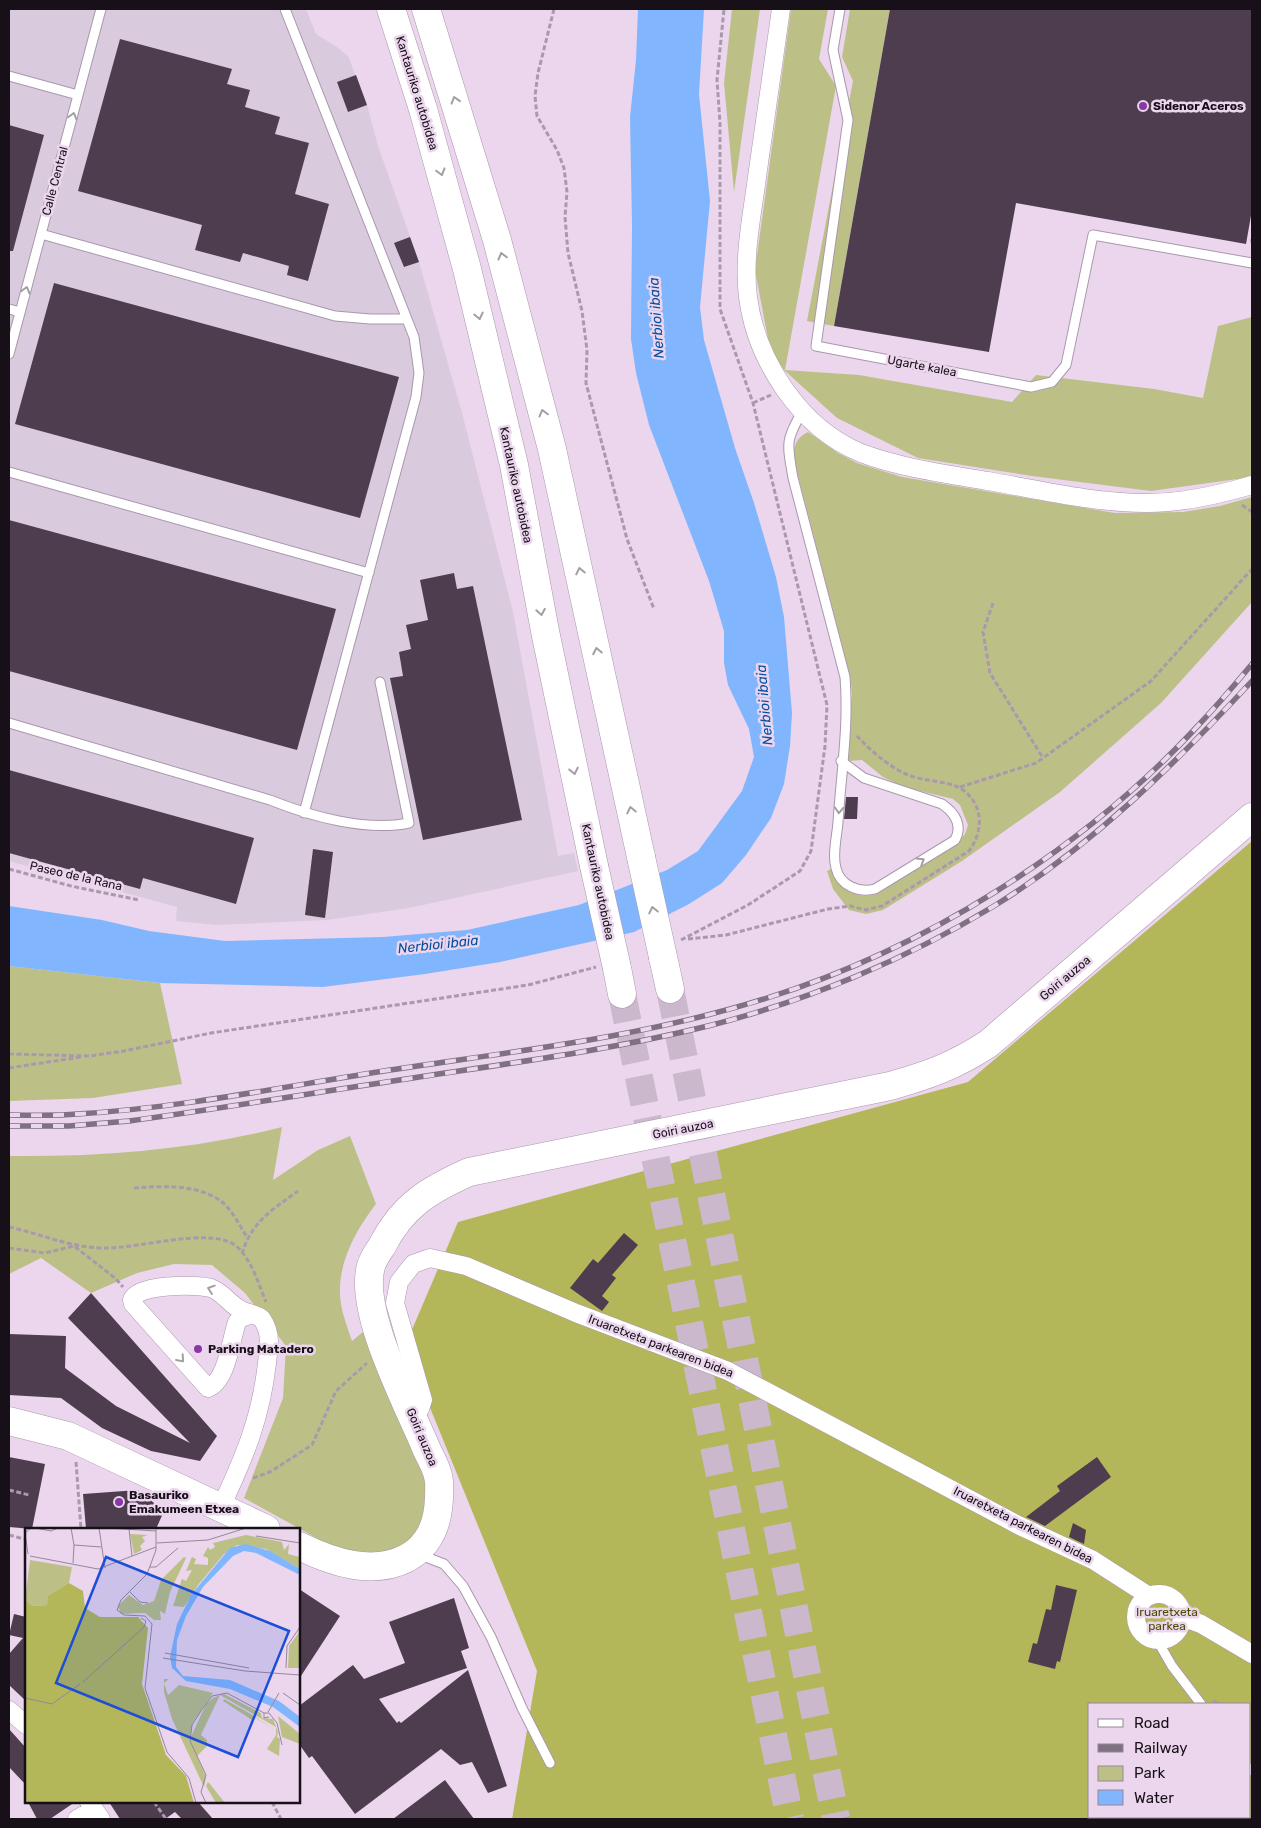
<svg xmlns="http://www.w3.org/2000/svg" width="1261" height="1828" font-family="Rubik,sans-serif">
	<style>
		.commercial { fill: #d9cbdd }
		.green { fill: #bcc087 }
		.forest { fill: #b4b759; fill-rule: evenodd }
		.water { fill: #81b6fe }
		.building { fill: #4d3d4f }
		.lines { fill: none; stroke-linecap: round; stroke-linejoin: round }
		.highway-tunnel { stroke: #cbb8cd; stroke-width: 28; stroke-dasharray: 28 14; stroke-linecap: butt }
		.lane-casing { stroke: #aa97ac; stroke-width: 11 }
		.street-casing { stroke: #aa97ac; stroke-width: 19 }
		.primary-casing { stroke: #aa97ac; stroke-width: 29 }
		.highway-casing { stroke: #aa97ac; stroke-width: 29 }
		.path { stroke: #aa99ac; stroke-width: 3; stroke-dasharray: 5 2.5; stroke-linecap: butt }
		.lane { stroke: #fff; stroke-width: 9 }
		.street { stroke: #fff; stroke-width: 18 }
		.primary { stroke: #fff; stroke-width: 28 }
		.highway { stroke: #fff; stroke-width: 28 }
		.rail-casing { stroke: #7f7181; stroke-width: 5.5 }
		.rail { stroke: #ebd6ed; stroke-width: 4; stroke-dasharray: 11; stroke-linecap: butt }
		.highway-bridge-casing { stroke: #aa97ac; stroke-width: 29; stroke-linecap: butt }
		.highway-bridge { stroke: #fff; stroke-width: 28 }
		.oneway { stroke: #a29fa3 }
		.poi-dot { fill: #8938a8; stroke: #ebd6ed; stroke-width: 2 }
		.labels { text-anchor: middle; stroke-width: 5; stroke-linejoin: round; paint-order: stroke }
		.street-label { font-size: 12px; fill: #171018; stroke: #ebd6ed }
		.poi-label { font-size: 12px; font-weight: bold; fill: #171018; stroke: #ebd6ed; text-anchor: start }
		.park-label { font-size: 12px; fill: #4b4c00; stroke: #ebd6ed }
		.water-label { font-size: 14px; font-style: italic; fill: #044fa0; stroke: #ebd6ed }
		.inset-road { fill: none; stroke: #968798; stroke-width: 1 }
		.view { fill: #1d4ed8; fill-opacity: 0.15; stroke: #1d4ed8; stroke-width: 2.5 }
		.inset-edge { fill: none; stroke: #171018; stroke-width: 2.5 }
	</style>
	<rect width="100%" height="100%" fill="#ebd6ed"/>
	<path class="commercial" d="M9,9H306L316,34L337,47L348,56L367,105L378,146L419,262L462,413L513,612L558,856L574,853L578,871L409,908L327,920L217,925L176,921L177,907L9,861Z"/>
	<path class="green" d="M732,9H760L734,192L724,83Z
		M791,9H828L819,59L836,86L785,370L859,375L1012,402L1036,375L1154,389L1203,398L1218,326L1252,317V477L1151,491L1032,476L918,458L837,418L784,370L777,360L768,339L755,270Z
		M850,9H890L834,326L807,321L853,81L842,57Z
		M808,432L838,453L857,463L902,477L1115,513L1183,512L1220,506L1252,497V602L1161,703L1060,792L962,861L883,910L866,914L849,910L833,889L827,871L831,869C841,889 854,900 877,894L952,847L965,834L968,825L960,805L953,799L904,787L883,777L862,760L847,761L852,693L850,676L794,460C793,446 796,438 808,432Z
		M9,966L160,983L182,1084L93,1098L9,1101Z
		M282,1127L273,1180L318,1150L350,1136L376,1204C355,1231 335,1267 341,1304C343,1316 348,1329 352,1341L374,1323L411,1412L434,1509L405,1552L349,1556L244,1498L283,1398L286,1346L245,1293L212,1265L174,1264L137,1273L91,1293L41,1258L9,1274V1156C100,1157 193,1150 282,1127Z"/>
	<path class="forest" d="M1252,841V1819H512L537,1671L405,1346L458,1222L968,1082ZM1090,1704H1250V1817H1090Z"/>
	<path class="water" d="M638,9H704L699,94L710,201L700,307L704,340L735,448L754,503L776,577L784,617L792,713L790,746L784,784L771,818L746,855L722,883L689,904L634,932L500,962L425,974L323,987L160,983L9,966V906L102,920L149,931L225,941L383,937L467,930L579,905L667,870L698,851L742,791L754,757L749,729L728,685L724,663V631L709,581L649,425L636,373L631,339L632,225L630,117L636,60Z"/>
	<path class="building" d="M890,9H1252V210L1246,244L1016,203L989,352L834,326Z
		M120,39L232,69L227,84L250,90L245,107L280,117L275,134L309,143L295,194L329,204L308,281L287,275L289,266L243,253L240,262L195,250L202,225L78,191Z
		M356,75L367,105L348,112L337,82Z
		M9,125L44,135L13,251H9Z
		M410,237L419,262L404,267L394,243Z
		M54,283L399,377L360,518L15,424Z
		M9,520L336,609L297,750L9,671Z
		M454,573L457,589L473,586L522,820L423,840L390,678L403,676L399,652L411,649L406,625L428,620L420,580Z
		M9,770L254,838L236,904L143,878L140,889L9,853Z
		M846,797H858L857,819H844Z
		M313,849L333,852L325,918L305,915Z
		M624,1233L638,1245L612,1275L616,1278L602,1296L609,1302L602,1311L570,1288L593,1259L598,1263Z
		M91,1293L217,1436L200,1461L151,1451L102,1428L61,1398L9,1395V1334L66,1336L65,1368L116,1406L190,1443L68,1318Z
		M9,1457L45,1464L32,1529L9,1527Z
		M1097,1457L1111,1477L1045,1526L1026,1517L1060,1491L1057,1486Z
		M138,1490L164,1511L156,1529H86L83,1494Z
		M1073,1523L1086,1530L1084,1544L1069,1537Z
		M1056,1585L1077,1590L1060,1662L1057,1661L1055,1669L1028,1662L1033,1643L1037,1644L1046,1609L1051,1610Z
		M299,1589L340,1616L299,1679Z
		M454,1598L469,1648L461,1651L467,1668L379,1699L397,1723L399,1721L401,1723L468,1670L507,1786L488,1793L472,1762L460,1765L441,1749L355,1814L312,1756L309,1758L299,1744V1706L353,1665L364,1679L405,1663L389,1622Z
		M14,1614L26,1617V1701L9,1685V1654L23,1638L9,1635Z
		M9,1729L26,1748V1785L9,1767Z
		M445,1780L474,1819H393Z
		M28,1802H75L50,1819H37Z
		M109,1802H198L213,1819H182L175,1812L165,1819H120Z"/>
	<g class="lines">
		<path class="highway-tunnel" d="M670,989L836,1819
			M622,994L790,1819"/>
		<defs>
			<path id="lane" d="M285,9L414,337L419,373L416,397L304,813
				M840,9L833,50L848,120L816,346L1031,387L1052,382L1066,365L1093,235L1252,263
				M9,76L78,95
				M41,234L335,316L370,319H407
				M9,309L20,312
				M9,354L101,9
				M803,410C785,441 787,443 793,478L845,677C849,725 841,775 838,822C837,836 832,855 836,868C840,886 859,893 875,889L955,840C963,825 955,813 942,804L864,778L841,761
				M9,472L369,573
				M9,723L270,800C310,816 366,832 409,823L380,682
				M418,1554L444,1564L463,1586L491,1637L522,1708L550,1763
				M1157,1640L1172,1666L1201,1704
				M1250,1768L1252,1771"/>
			<path id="street" d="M781,9C773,65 765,121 757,177C752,216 743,257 748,297C756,360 800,428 861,453C901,468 946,474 988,481C1040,490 1094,503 1147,503C1183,503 1218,495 1252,485
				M411,1412L420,1409L423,1400L395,1303L399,1282L413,1264L430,1258L466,1266L576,1313L728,1371L1020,1526L1093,1560L1149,1596
				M221,1507C244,1458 261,1418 267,1363C268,1353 271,1340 267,1329C266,1326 264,1322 262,1319C256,1314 247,1313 241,1310C229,1304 223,1292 211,1288C197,1284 136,1284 132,1300L133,1304L208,1388C227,1381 231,1339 237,1322L241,1318L252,1314
				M1136 1617a23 23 0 1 1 46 0a23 23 0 1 1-46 0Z
				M1182,1617L1201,1624L1252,1654
				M9,1710L26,1725
				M89,1802L101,1819
				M77,1819L94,1809"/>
			<path id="primary" d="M9,1421L68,1436L266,1529
				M299,1546C332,1562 372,1576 407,1558C430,1545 438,1524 439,1498C439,1491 440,1482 438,1476C436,1466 430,1457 426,1448C408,1404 358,1311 371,1266C373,1259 378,1252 382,1246C403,1205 429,1190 469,1172L890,1086C929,1075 954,1066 988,1044L1252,817"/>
			<path id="highway" d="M391,9L423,109L467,269L514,465L545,631L594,866
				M426,9L497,240L552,449L641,857
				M663,957L670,989
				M617,968L622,994"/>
		</defs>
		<use href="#lane" class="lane-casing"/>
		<use href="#street" class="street-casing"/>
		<use href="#primary" class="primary-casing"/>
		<use href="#highway" class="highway-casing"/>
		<path class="path" d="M554,9L538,73L535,96L537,116L557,150L564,168L567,192L565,217L568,253L582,311L587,350L586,383L627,539L654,609
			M1252,243V239
			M753,403L771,395
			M1242,505L1252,512
			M993,603L983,632L990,673L1043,758
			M960,787L1036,763L1151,681L1252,569
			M9,869L71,886L139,900
			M688,939L726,935L828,909L850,906L866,910L882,906L969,851C984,831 984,803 960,788C947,781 923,781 908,775C888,766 872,752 857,736
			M681,940L748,905L800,871L811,851L825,746L827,705L753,403L720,309V123L717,80L724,9
			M9,1054L89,1056L124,1051L211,1033L528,985L596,967
			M9,1068L81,1057
			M134,1188C162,1186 193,1184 218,1199C231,1207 239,1225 247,1237
			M9,1227C42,1234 70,1248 105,1248C137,1249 212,1226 236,1246C251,1258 259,1285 266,1302
			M9,1248L45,1253L74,1246L115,1278L123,1287
			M242,1254C251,1222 272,1210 298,1191
			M76,1462L81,1529
			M253,1478L270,1472L312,1445L336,1391L367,1363
			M9,1490L29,1495
			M9,1535L24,1539
			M1213,1701L1222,1704
			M1250,1721L1252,1722
			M154,1802L166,1819
			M272,1802L281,1819
			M1206,1817L1208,1819
			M1235,1817L1236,1819"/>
		<use href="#lane" class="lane"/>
		<use href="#street" class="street"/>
		<use href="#primary" class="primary"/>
		<use href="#highway" class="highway"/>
		<defs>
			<path id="rail" d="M9,1115C32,1115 55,1116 77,1114C182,1108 286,1086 390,1070C516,1051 645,1037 767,998C924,949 1080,851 1193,731C1213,710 1233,687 1252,664
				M9,1126H69L129,1121C224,1108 318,1092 413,1078C511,1063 611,1050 708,1026C807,1001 907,959 994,906C1093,845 1174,765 1252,681"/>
		</defs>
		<use href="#rail" class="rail-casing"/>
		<use href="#rail" class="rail"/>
		<defs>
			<path id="highway-bridge" d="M641,857L663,957
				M594,866L617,968"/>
		</defs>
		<use href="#highway-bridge" class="highway-bridge-casing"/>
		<use href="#highway-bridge" class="highway-bridge"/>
	</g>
	<defs><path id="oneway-chevron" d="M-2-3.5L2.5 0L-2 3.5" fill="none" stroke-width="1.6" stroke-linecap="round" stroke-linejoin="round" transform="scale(1.25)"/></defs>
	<g class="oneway">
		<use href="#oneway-chevron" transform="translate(455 100) rotate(-107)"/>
		<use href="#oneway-chevron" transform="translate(73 116) rotate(-75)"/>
		<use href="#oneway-chevron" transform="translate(441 172) rotate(74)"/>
		<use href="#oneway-chevron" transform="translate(502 256) rotate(-105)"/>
		<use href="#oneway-chevron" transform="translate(26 290) rotate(-75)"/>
		<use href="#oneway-chevron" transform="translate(479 316) rotate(77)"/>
		<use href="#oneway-chevron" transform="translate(543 413) rotate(-105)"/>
		<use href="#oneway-chevron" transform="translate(580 571) rotate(-102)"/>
		<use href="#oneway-chevron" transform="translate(541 612) rotate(80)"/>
		<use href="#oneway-chevron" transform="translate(597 651) rotate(-101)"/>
		<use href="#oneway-chevron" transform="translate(574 771) rotate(78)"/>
		<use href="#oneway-chevron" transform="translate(631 810) rotate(-102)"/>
		<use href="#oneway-chevron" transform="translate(839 810) rotate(93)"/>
		<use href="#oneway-chevron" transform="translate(921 861) rotate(-32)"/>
		<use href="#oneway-chevron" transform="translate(653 910) rotate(-102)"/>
		<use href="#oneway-chevron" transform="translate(211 1289) rotate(-161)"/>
		<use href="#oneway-chevron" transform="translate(181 1359) rotate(49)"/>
	</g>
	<g class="poi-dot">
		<circle cx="1143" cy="106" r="5"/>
		<circle cx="198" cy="1349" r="5"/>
		<circle cx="119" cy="1502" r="5"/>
	</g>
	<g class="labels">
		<g class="street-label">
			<text transform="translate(417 93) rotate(73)" y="4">Kantauriko autobidea</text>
			<text transform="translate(55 181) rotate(-75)" y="4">Calle Central</text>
			<text transform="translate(922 366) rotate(11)" y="4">Ugarte kalea</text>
			<text transform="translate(516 485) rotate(78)" y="4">Kantauriko autobidea</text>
			<text transform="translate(76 876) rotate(13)" y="4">Paseo de la Rana</text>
			<text transform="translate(598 882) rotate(78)" y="4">Kantauriko autobidea</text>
			<text transform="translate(1065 978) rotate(-40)" y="4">Goiri auzoa</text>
			<text transform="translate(683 1129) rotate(-11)" y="4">Goiri auzoa</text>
			<text transform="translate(661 1346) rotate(21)" y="4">Iruaretxeta parkearen bidea</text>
			<text transform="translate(422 1437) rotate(67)" y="4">Goiri auzoa</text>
			<text transform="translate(1023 1525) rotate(27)" y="4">Iruaretxeta parkearen bidea</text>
		</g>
		<g class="poi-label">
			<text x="1153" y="110">Sidenor Aceros</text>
			<text x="208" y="1353">Parking Matadero</text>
			<text x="129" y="1499">Basauriko<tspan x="129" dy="14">Emakumeen Etxea</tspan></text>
		</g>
		<g class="park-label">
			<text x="1167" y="1616">Iruaretxeta<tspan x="1167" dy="14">parkea</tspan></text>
		</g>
		<g class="water-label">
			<text transform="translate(656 318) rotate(-94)" y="5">Nerbioi ibaia</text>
			<text transform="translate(764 705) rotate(-95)" y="5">Nerbioi ibaia</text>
			<text transform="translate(438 944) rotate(-6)" y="5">Nerbioi ibaia</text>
		</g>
	</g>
	<g transform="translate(25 1528)">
		<rect width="275" height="275" fill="#ebd6ed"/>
		<path d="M105,6L123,7L117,9L120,13L115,18L117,22L109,26ZM221,7L257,14L259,22L264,16L263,26L275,29V41L241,21L212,17L199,26L173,57L159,79L148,78L157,51L161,53L167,42L161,43L167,29L171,31L169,36L183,37V30L178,28L183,19L185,22L190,19L188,15ZM159,29L161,30L145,64L140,86L135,83L136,92H129L120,85L96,86L93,78L104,67L118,77L129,73L136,52ZM5,32L47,39L44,55L24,68L22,77L8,78L0,72ZM275,103V140H263L264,118ZM139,151H144L139,155L143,167L154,157L188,165L168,194L164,213L181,176L188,170L195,167L199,166L236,185L237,190L248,191L253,204L252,209L255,211L254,228L242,221L251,207V199L195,167L176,207L182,212V218L172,228L181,249L179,259L147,191L139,164ZM199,171L224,185L249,201L229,189L227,192L198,173ZM253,188L275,206V216L257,209ZM183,254L185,256L200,275H191L181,258Z" fill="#bcc087"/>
		<path d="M44,55L58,63L60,80L75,89H113L123,100L117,156L141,227L161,248L169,275H0V72L8,78L22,77L23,68Z" fill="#b4b759"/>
		<path d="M220,16L245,23L275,41V47L231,25L219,23L208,28L178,59L161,88L152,112L151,139L158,148L205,152L254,173L275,189V199L248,179L205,161L161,153L147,140L145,129L152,96L166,67L205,20Z" fill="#81b6fe"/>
		<path class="inset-road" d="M10,0L26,3L33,0M46,0L49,17L48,35M74,0L80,40M82,0L131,3M131,0V22L122,46L96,72L92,82L99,87L120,88L127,96L120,160L142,224L164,250L171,275M104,1L107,28M231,8L275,15M132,15L183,12L221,0M49,17L76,19M3,26L0,5L6,0M5,28L73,41L131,19M125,39H131L153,20M105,64L115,74L123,75M140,125L224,140M138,130L220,143L275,147M261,140L262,118L275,99M58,154L119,99L121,93L116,90M258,165L275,177M0,170L27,176L55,156M243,184L254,165M244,189L239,190V185H244L252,195L257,217M181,275L176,264L181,247L165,213L167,197L178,180L187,168L202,165L239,185"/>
		<path class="view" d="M81,29L264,103L213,229L31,155Z"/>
		<rect width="275" height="275" class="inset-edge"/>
	</g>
	<rect width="1261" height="1828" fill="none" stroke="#171018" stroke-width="20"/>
	<rect x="1088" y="1703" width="162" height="115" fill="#ebd6ed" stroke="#968798"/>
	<rect x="1098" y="1719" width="25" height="8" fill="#ffffff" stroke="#968798"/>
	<text x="1134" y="1728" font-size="15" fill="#171018">Road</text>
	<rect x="1098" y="1744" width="25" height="8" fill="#7f7181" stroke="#968798"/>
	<text x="1134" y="1753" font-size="15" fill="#171018">Railway</text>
	<rect x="1098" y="1766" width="25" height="15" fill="#bcc087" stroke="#968798"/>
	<text x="1134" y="1778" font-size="15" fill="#171018">Park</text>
	<rect x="1098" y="1790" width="25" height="15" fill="#81b6fe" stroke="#968798"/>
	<text x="1134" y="1803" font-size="15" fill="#171018">Water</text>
</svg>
